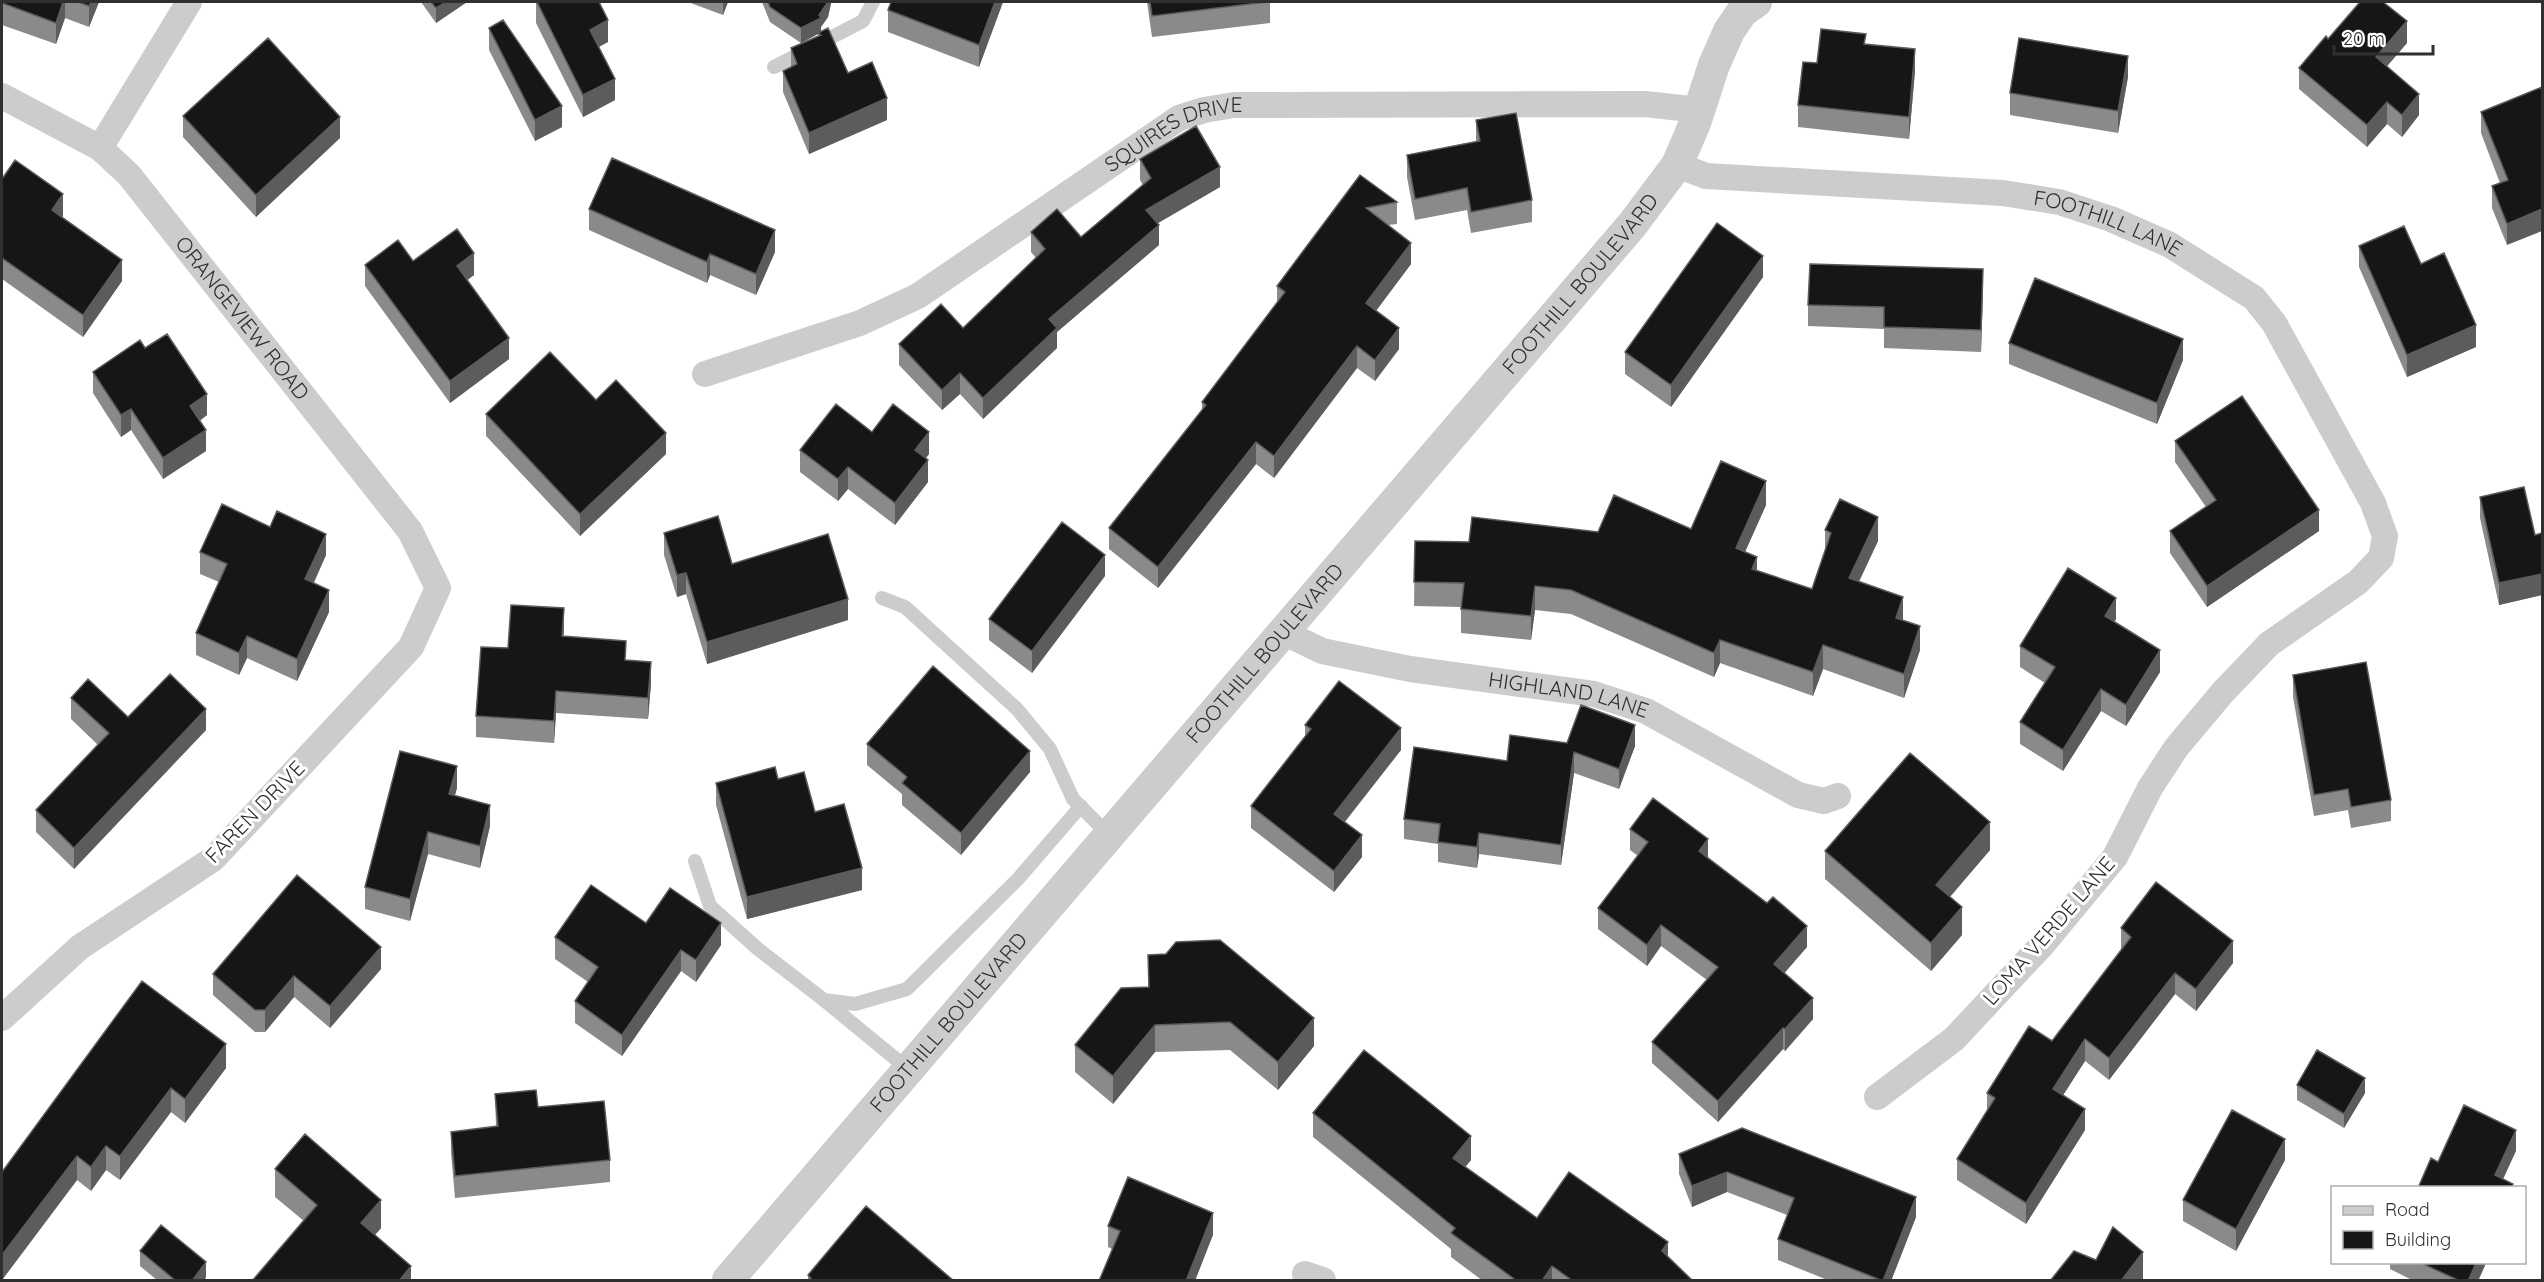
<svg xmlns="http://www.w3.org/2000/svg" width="2544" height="1282" font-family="Quicksand,sans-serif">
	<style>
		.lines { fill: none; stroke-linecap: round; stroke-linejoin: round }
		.service { stroke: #ccc; stroke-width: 14 }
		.minor { stroke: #ccc; stroke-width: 26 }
		.tertiary { stroke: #ccc; stroke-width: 32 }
		.wall { fill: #8a8a8a }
		.shaded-wall { fill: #5c5c5c }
		.building { fill: #161616; stroke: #5c5c5c; stroke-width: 1.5 }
		.labels { text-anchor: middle; stroke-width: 6; stroke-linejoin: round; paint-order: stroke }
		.street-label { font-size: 21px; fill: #2f2f2f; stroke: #fff }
	</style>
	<rect width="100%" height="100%" fill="#fff"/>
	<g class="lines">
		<path class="service" d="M774,67L863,21L873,2
			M882,598L905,607L1017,709L1050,749L1073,799L1109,835
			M695,861L710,906L758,949L824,1000L855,1004L907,989L1018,879L1081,806
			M824,1000L908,1069"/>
		<g class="minor">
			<path id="s1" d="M2,96L100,148L129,175L410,531L438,588L411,647L213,859L80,947L2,1018"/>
			<path d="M100,148L189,2"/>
			<path id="s2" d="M1677,165L1706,176L2003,193L2059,202L2111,219L2170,245L2254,298L2274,323L2373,503L2385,536L2381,558L2358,582L2269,644L2223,692L2176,748L2150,788L2115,857L2043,944L1954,1039L1877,1097"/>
			<path id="s3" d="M705,374L860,323L918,296L1179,118L1204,110L1234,105L1645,104L1699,110"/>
			<path id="s4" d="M1283,632L1322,651L1410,669L1594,694L1646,711L1798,795L1824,801L1838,796"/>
			<path d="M1305,1274L1323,1280"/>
		</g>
		<path class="tertiary" id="s5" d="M728,1280L1632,225L1677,165L1695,123L1714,65L1729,31L1742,12L1756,2"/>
	</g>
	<path class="wall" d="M2,2H99L89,27L65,18L56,44L2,25Z
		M421,2H467L436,23Z
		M536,2L608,42L599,47L615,100L583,117L536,23Z
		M688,2H728L723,15Z
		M762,2H831L828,17L821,27V31L848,73L887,120L809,154L783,92V71L791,67V48L818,36V34L801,43L770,22Z
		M1003,2L979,67L888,32V10Z
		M1147,2H1270V23L1152,37Z
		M489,28L562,127L535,141L489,50Z
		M2328,39L2407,43L2387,66L2419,115L2402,137L2387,124L2367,147L2299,89V68Z
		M1866,44L1915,71L1909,139L1798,127V105L1817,63Z
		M2128,77L2118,133L2010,115V93Z
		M2542,87L2507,245L2492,208V186L2500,183L2481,133V112Z
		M183,116L340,138L256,217L183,137Z
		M1476,120L1532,200V222L1471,233L1467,210L1415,220L1407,177V155L1476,141Z
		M1140,159L1220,187L1158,223L1159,245L1057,332V348L983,419L960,394L942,410L899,365V344L963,328L1036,258L1031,252V232L1081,237L1143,185L1140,180Z
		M1360,175L1397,202V224L1388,225L1411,264L1376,311L1399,349L1375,381L1357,368L1274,478L1256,464L1158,588L1109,549V528L1202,410V402L1277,304V286Z
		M2,179L63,216L62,217L122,281L83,337L2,279Z
		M589,209L775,252L756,295L710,275L707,283L589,230Z
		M2359,246L2421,264L2476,347L2407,377L2359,267Z
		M413,261L474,275L467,280L509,359L450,403L365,286V265Z
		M1763,277L1671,407L1625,374V352Z
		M1983,290L1981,352L1884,348V329L1808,326V305Z
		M2009,343L2183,360L2157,424L2009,364Z
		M145,348L207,415L200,421L206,451L163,479L131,430L121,437L93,393V372Z
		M596,400L666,454L580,536L486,436V414Z
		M872,432L929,454L926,458L928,482L895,525L848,489L838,501L800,472V450Z
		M2175,441L2319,531L2207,607L2170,553V531L2206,507L2175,462Z
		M2480,497L2535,535L2542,533V595L2499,605L2480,518Z
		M1766,505L1745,552L1757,570L1812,589L1825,552V530L1878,541L1859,582L1903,620L1920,650L1904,698L1823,669L1813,696L1720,663L1714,677L1571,614L1535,610L1531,640L1461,633V607L1414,606L1415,541L1469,542L1598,532L1691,529Z
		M664,533L732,564L848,620L707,664L686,594L677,597L664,555Z
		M200,552L326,555L314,583L329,612L297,681L247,658L239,675L196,655V633L219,582L200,574Z
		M1105,576L1032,673L989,640V619Z
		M2116,619L2114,622L2160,672L2126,726L2101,711L2063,771L2020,744V722L2045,683L2020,667V646Z
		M564,630L563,636L626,660L651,684L648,719L556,713L554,743L476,737V716L508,648Z
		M2293,675L2391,800V821L2351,828L2348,810L2314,816L2293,697Z
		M71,698L128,717L206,730L74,869L36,832V810L98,745L71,719Z
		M1305,725L1401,750L1345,822L1362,857L1334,892L1251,828V806L1305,736Z
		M1567,743L1635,746L1619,789L1574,773L1561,865L1479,854L1477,868L1438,862V844L1404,839V819L1507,761Z
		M867,744L1030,772L961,855L902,805V794L867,765Z
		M778,779L815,812L862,890L747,919L716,805V783Z
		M457,788L455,795L490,826L480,868L428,854L410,921L365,909V887Z
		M1630,829L1708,858L1807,947L1784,973L1813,1019L1785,1051L1783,1049L1718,1122L1652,1063V1042L1707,980L1661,946L1647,966L1598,929V908L1638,856L1630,850Z
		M1990,850L1950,897L1962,935L1931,971L1825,879V851Z
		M646,923L721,945L696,982L681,971L622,1056L575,1023V1001L588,982L555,959V937Z
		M2121,928L2233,963L2196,1011L2175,994L2109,1080L2085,1061L2063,1095L2085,1130L2026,1224L1957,1180V1159L1987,1111V1093L2052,1041L2121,950Z
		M1148,955L1314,1046L1278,1090L1230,1050L1155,1052L1113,1104L1075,1072V1045L1148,987Z
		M381,969L330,1028L294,997L265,1032H255L213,995V974Z
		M142,981L226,1068L185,1123L171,1112L120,1180L106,1170L91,1191L77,1180L2,1280V1172Z
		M2297,1085L2365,1093L2344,1128L2297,1100Z
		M495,1094L538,1107L610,1160V1182L455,1198L451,1153V1132L496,1127Z
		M1313,1113L1471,1160L1465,1167L1537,1218L1668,1257L1693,1281H1483L1451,1257V1249L1313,1137Z
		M1679,1154L1916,1217L1891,1281H1830L1778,1260V1239L1787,1215L1727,1192L1692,1207L1679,1174Z
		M2285,1160L2236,1251L2183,1221V1200Z
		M275,1169L381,1228L375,1235L411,1281L304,1221L275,1197Z
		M1108,1226L1213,1235L1112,1249L1108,1247Z
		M140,1251L206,1277L204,1281H158L140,1266Z
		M2390,1263H2486L2478,1281H2414L2390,1269Z
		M808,1275L954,1281H808Z"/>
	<path class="shaded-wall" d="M63,2H65V18L56,44V23Z
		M91,2H99L89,27V6Z
		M446,2H467L436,23V8Z
		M723,2H728L723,15Z
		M828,2H831V4L828,17L821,27V33H818V34L801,43V28L819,15Z
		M995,2H1003L979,67V45Z
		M608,20V42L590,51V30Z
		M2407,21V43L2376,79V57Z
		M1915,49V71L1909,139V117Z
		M2128,56V77L2118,133V111Z
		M615,79V100L583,117V95Z
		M2419,94V115L2402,137V115Z
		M887,98V120L809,154V133Z
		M2387,102V124L2367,147V125Z
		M562,106V127L535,141V120Z
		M340,117V138L256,217V195Z
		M1220,167V187L1146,230V210Z
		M63,194V216L52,232V210Z
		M2542,209V231L2507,245V224Z
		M1159,225V245L1057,332V348L983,419V398L1049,319Z
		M775,230V252L756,295V274Z
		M1411,243V264L1366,324V303Z
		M474,253V275L457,288V266Z
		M710,254V275L707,283V262Z
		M1763,256V277L1671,407V385Z
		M122,260V281L83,337V315Z
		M1983,269V290L1981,352V330Z
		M2476,325V347L2407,377V355Z
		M1399,328V349L1375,381V360Z
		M509,338V359L450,403V381Z
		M2183,339V360L2157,424V403Z
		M1357,346V368L1274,478V456Z
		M960,373V394L942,410V390Z
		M207,394V415L190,427V406Z
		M131,409V430L121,437V415Z
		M206,430V451L163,479V458Z
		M929,432V454L915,472V450Z
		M666,433V454L580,536V514Z
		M1256,442V464L1158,588V567Z
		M928,460V482L895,525V503Z
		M848,467V489L838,501V479Z
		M1766,481V505L1736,572V548Z
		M2319,510V531L2207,607V586Z
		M1878,517V541L1849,602V578Z
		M326,534V555L305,601V579Z
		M1105,555V576L1032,673V651Z
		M1757,557V581L1752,569Z
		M686,573V594L677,597V575Z
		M2542,574V595L2499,605V583Z
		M1535,586V610L1531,640V616Z
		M329,590V612L297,681V659Z
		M1903,597V621L1896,618Z
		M2116,598V619L2105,638V616Z
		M848,599V620L707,664V642Z
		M564,608V630L562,658V636Z
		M1920,626V650L1904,698V674Z
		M247,636V658L239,675V653Z
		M1720,640V663L1714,677V653Z
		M1823,645V669L1813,696V672Z
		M2160,650V672L2126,726V705Z
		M651,662V684L648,719V698Z
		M2101,689V711L2063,771V750Z
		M556,691V713L554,743V721Z
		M206,709V730L74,869V848Z
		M1635,725V746L1619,789V769Z
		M1401,728V750L1334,835V814Z
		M1030,751V772L961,855V833Z
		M1574,752V773L1561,865V845Z
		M457,766V788L449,815V794Z
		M490,805V826L480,868V846Z
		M1990,822V850L1936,913V885Z
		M428,832V854L410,921V899Z
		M1479,833V854L1477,868V847Z
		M1362,835V857L1334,892V871Z
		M1708,839V860L1699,851Z
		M862,868V890L747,919V897Z
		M1962,907V935L1931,971V943Z
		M721,923V945L696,982V960Z
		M1661,925V946L1647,966V945Z
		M1807,926V947L1774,985V964Z
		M2233,941V963L2196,1011V989Z
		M381,947V969L330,1028V1006Z
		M681,950V971L622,1056V1035Z
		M2175,973V994L2109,1080V1058Z
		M294,976V997L265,1032V1010Z
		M1813,998V1019L1785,1051V1029Z
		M1314,1018V1046L1278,1090V1062Z
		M1155,1025V1052L1113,1104V1076Z
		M1783,1028V1049L1718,1122V1101Z
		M2085,1039V1061L2053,1111V1089Z
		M226,1044V1068L185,1123V1099Z
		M2365,1078V1093L2344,1128V1114Z
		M171,1088V1112L120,1180V1156Z
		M2085,1109V1130L2026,1224V1203Z
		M2516,1130V1151L2499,1188L2495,1175Z
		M1471,1136V1160L1453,1182V1158Z
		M2285,1139V1160L2236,1251V1229Z
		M106,1146V1170L91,1191V1167Z
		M77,1156V1180L2,1280V1255Z
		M1727,1172V1192L1692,1207V1186Z
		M1916,1197V1217L1891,1281H1883Z
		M381,1200V1228L361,1251V1223Z
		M1213,1213V1235L1195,1281H1186Z
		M1668,1242V1266L1662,1251Z
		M2143,1252V1281H2121Z
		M206,1262V1277L204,1281H192Z
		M2476,1263H2486L2478,1281H2468Z
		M411,1266V1281H399Z
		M1552,1266V1281H1542Z"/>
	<path class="building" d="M2,2H63L56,23L2,3Z
		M78,2H91L89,6Z
		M431,2H446L436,8Z
		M537,2H599L608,20L590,30L615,79L583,95Z
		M768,2H828L819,15L821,18L801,28L770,7Z
		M891,2H995L979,45L888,10Z
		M1150,2H1266L1152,16Z
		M2360,2H2383L2407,21L2376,57L2419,94L2402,115L2387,102L2367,125L2299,68L2326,36L2328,39Z
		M503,20L562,106L535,120L489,28Z
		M828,28L848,73L872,62L887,98L809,133L783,71L797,64L791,48L821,35L818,33Z
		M1821,29L1866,34L1864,44L1915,49L1909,117L1798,105L1803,62L1817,63Z
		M268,38L340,117L256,195L183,116Z
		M2019,38L2128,56L2118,111L2010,93Z
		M2542,87V209L2507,224L2492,186L2508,180L2481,112Z
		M1516,113L1532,200L1471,212L1467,188L1415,199L1407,155L1480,141L1476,120Z
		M1196,126L1220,167L1146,210L1159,225L1049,319L1057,328L983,398L960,373L942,390L899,344L941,304L963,328L1045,249L1031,232L1057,209L1081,237L1151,178L1140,159Z
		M612,158L775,230L756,274L710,254L707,262L589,209Z
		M15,160L63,194L52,210L122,260L83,315L2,258V179Z
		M1360,175L1397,202L1366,208L1411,243L1366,303L1399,328L1375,360L1357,346L1274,456L1256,442L1158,567L1109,528L1206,405L1202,402L1285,292L1277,286Z
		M1717,223L1763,256L1671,385L1625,352Z
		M2404,226L2421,264L2444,253L2476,325L2407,355L2359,246Z
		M457,229L474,253L457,266L509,338L450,381L365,265L398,240L413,261Z
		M1810,264L1983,269L1981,330L1884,327V307L1808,305Z
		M2035,278L2183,339L2157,403L2009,343Z
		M167,334L207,394L190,406L206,430L163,458L131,409L121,415L93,372L140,340L145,348Z
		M550,352L596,400L616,380L666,433L580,514L486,414Z
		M2242,396L2319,510L2207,586L2170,531L2216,500L2175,441Z
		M836,404L872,432L893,404L929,432L915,450L928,460L895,503L848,467L838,479L800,450Z
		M1721,461L1766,481L1736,548L1757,557L1752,569L1812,589L1831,533L1825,530L1840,499L1878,517L1849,578L1903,597L1896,618L1920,626L1904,674L1823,645L1813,672L1720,640L1714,653L1571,590L1535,586L1531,616L1461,609L1464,583L1414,582L1415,541L1469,542L1472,517L1598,532L1614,495L1691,529Z
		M2524,487L2535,535L2542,533V574L2499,583L2480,497Z
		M222,504L270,527L277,511L326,534L305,579L329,590L297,659L247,636L239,653L196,633L227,564L200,552Z
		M718,516L732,564L828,534L848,599L707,642L686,573L677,575L664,533Z
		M1062,522L1105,555L1032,651L989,619Z
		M2068,568L2116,598L2105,616L2160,650L2126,705L2101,689L2063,750L2020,722L2055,667L2020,646Z
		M511,605L564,608L562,636L626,641L625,660L651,662L648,698L556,691L554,721L476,716L481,647L508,648Z
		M2366,662L2391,800L2351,807L2348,789L2314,795L2293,675Z
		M933,666L1030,751L961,833L902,783L907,777L867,744Z
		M170,674L206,709L74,848L36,810L109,733L71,698L88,679L128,717Z
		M1339,681L1401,728L1334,814L1362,835L1334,871L1251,806L1311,729L1305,725Z
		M1581,705L1635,725L1619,769L1574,752L1561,845L1479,833L1477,847L1438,842L1440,824L1404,819L1414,747L1507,761L1510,735L1567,743Z
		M400,751L457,766L449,794L490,805L480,846L428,832L410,899L365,887Z
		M1910,753L1990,822L1936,885L1962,907L1931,943L1825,851Z
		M775,767L778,779L804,772L815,812L844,804L862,868L747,897L716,783Z
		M1653,798L1708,839L1699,851L1767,903L1773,897L1807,926L1774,964L1813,998L1785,1029L1783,1028L1718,1101L1652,1042L1718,967L1661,925L1647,945L1598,908L1648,842L1630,829Z
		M297,875L381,947L330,1006L294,976L265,1010H255L213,974Z
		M2156,882L2233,941L2196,989L2175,973L2109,1058L2085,1039L2053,1089L2085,1109L2026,1203L1957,1159L1995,1098L1987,1093L2029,1026L2052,1041L2131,937L2121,928Z
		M591,885L646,923L670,888L721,923L696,960L681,950L622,1035L575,1001L598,967L555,937Z
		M1220,940L1314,1018L1278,1062L1230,1022L1155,1025L1113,1076L1075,1045L1121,988L1149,987L1148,955L1166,954L1176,942Z
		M142,981L226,1044L185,1099L171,1088L120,1156L106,1146L91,1167L77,1156L2,1255V1172Z
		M1364,1050L1471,1136L1453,1158L1537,1218L1569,1172L1668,1242L1662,1251L1693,1281H1573L1552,1266L1542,1281H1517L1451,1233L1455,1228L1313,1113Z
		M2317,1050L2365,1078L2344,1114L2297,1085Z
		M536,1090L538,1107L604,1101L610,1160L455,1176L451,1132L498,1126L495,1094Z
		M2464,1105L2516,1130L2495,1175L2513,1184L2511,1188H2418L2431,1158L2438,1162Z
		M2232,1110L2285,1139L2236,1229L2183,1200Z
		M1742,1128L1916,1197L1883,1281L1778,1239L1794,1198L1727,1172L1692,1186L1679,1154Z
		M305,1134L381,1200L361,1223L411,1266L399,1281H252L317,1205L275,1169Z
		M1128,1177L1213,1213L1186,1281H1099L1120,1231L1108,1226Z
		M866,1206L954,1281H813L808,1275Z
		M161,1225L206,1262L192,1281H176L140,1251Z
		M2113,1227L2143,1252L2121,1281H2050L2074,1251L2096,1260Z
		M2421,1263H2476L2468,1281H2460Z"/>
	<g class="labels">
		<g class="street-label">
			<text dy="7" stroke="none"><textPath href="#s3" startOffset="532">SQUIRES DRIVE</textPath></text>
			<text dy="7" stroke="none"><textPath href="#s2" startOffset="438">FOOTHILL LANE</textPath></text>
			<text dy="7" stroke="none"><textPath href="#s5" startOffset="1311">FOOTHILL BOULEVARD</textPath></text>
			<text dy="7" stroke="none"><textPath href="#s1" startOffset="333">ORANGEVIEW ROAD</textPath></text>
			<text dy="7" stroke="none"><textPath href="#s5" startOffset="825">FOOTHILL BOULEVARD</textPath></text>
			<text dy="7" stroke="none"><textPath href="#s4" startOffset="294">HIGHLAND LANE</textPath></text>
			<text transform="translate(255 812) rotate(-46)" y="7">FAREN DRIVE</text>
			<text transform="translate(2049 931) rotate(-49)" y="7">LOMA VERDE LANE</text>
			<text dy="7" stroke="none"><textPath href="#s5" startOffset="339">FOOTHILL BOULEVARD</textPath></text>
		</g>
	</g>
	<rect width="2544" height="1282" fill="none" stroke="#2f2f2f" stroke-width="6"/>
	<rect x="2331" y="1186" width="195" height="78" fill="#ffffff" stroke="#acacac" stroke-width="1.5"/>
	<rect x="2343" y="1206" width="30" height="9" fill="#cccccc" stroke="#acacac" stroke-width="1.5"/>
	<text x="2385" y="1216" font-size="18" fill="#2f2f2f">Road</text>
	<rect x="2343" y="1231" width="30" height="18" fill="#161616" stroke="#acacac" stroke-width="1.5"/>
	<text x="2385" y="1246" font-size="18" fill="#2f2f2f">Building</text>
	<path d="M2334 45v9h99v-9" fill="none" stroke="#2f2f2f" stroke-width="3"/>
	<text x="2343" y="45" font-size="18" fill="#2f2f2f" stroke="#ffffff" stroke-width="4.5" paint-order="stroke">20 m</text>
</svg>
